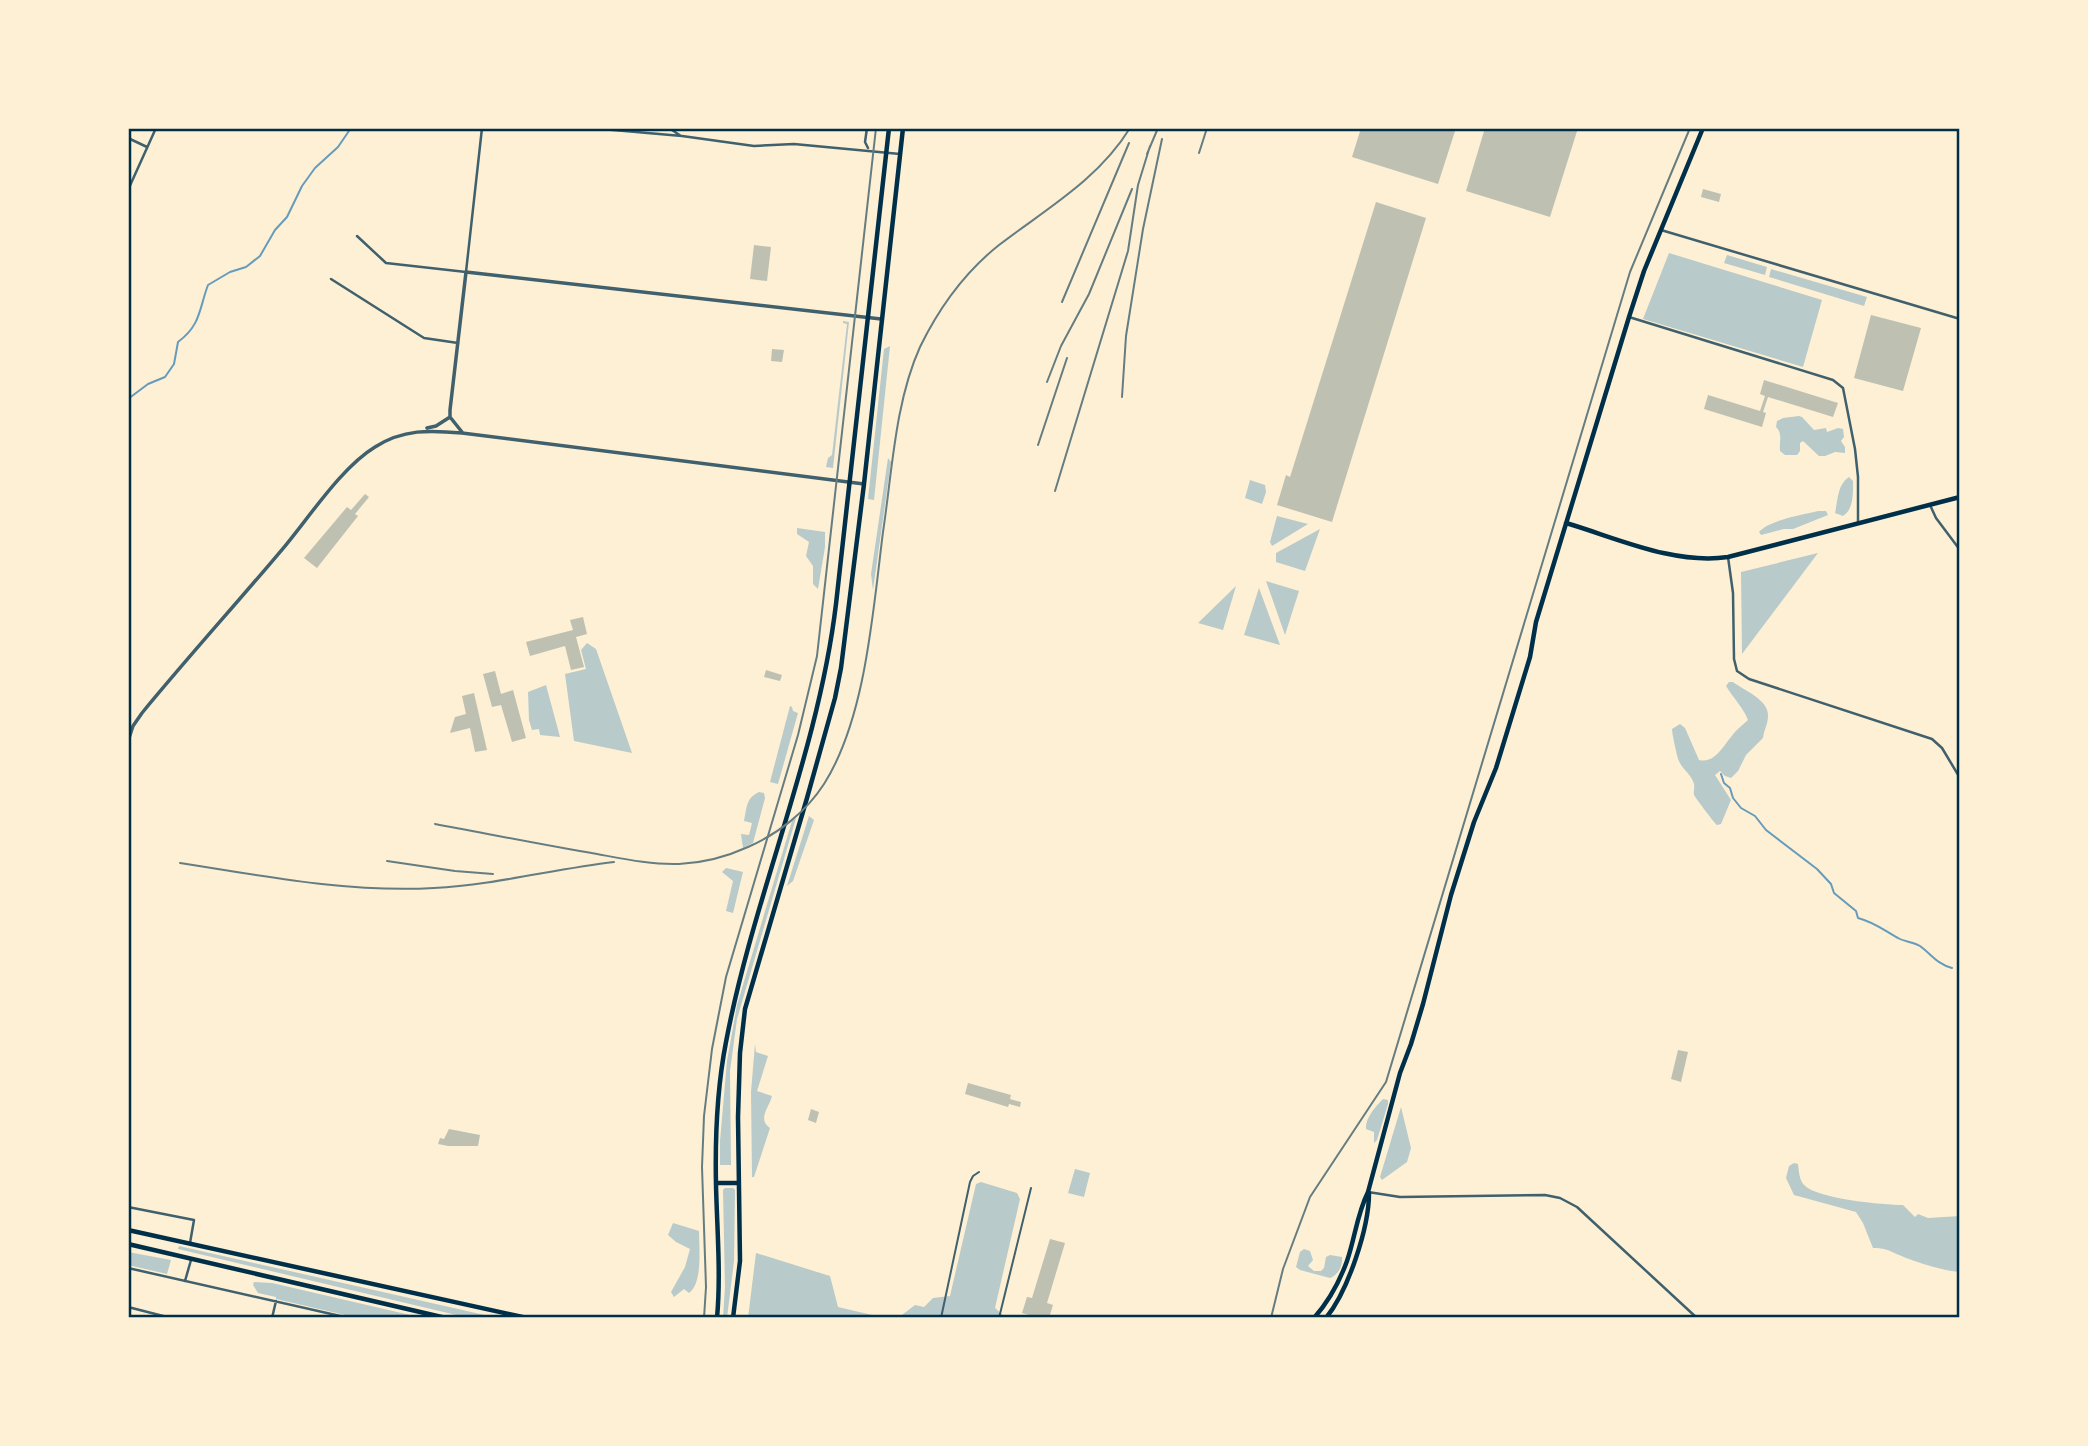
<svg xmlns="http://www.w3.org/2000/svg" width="2088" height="1446" font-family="'DM Sans',sans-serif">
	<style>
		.green { fill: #b9caca }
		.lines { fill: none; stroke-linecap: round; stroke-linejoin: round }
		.stream { stroke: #669bbc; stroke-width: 2 }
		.building { fill: #bec0b2 }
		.service { stroke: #3f606c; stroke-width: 2 }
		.minor { stroke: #3f606c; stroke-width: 2.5 }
		.tertiary { stroke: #3f606c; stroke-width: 3.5 }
		.secondary { stroke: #003049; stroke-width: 4.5 }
		.primary { stroke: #003049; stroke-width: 4.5 }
		.tram { stroke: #657d81; stroke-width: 2 }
		.rail { stroke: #657d81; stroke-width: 2 }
		.neatline { fill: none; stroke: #003049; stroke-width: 2.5 }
	</style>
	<rect width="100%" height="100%" fill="#fdf0d5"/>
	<path class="green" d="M1669,253L1822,300L1803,367L1643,319Z
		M1727,255L1767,267L1765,275L1724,263Z
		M1771,269L1867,297L1864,306L1769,277Z
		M843,321L849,322L833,468L826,467L828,458L832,455L847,324L843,323Z
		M890,346L874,500L868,499L884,349Z
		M1799,416L1802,417L1814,430L1826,428L1827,432L1838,428L1843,429L1844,437L1841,441L1845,447V453L1835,452L1825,456H1819L1803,441L1800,443V451L1797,455H1785L1780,451C1779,441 1783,434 1776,427L1777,421L1783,418Z
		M888,458L891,462L873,590L871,574Z
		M1849,477L1853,481C1853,493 1854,509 1843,516L1835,513C1838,501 1837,485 1849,477Z
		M1250,480L1265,485L1266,492L1262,504L1245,498Z
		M1818,511H1826L1828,515L1793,529H1784L1761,535L1759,532C1769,520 1802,515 1818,511Z
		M1277,516L1308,524L1272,546L1270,542Z
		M797,528L825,532V547L818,589L813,584V566L806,556L809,542L797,534Z
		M1320,529L1305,571L1276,562V553Z
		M1818,553L1742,654L1741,572Z
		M1266,581L1299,591L1285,635Z
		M1236,586L1223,630L1198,623Z
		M1259,588L1280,645L1244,635Z
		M587,643L596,649L632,753L574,741L565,674L586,669L581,650Z
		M1729,682H1733C1745,691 1769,700 1768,716C1768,724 1764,730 1763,738L1746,755L1738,771L1731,778L1725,776L1720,771L1715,775L1731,800L1721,824L1717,825C1715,824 1695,797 1694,795C1693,791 1695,788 1694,784C1692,775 1682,769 1679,761C1677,757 1672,733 1672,729L1680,724L1685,728L1699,760C1717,765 1727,738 1739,728C1742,725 1745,723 1748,720C1743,707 1733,698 1726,686Z
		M546,685L560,737L540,735L539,729L532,730L529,720L528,692Z
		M790,706L792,707L793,711L798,713L778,784L770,782Z
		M759,792L764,793L765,798L753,843L743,848L741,834L749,835L752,823L744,821C747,807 746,798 759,792Z
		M809,816L814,820L793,881L787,886Z
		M796,818L737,1019L730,1071L731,1165H720V1141L727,1061L737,1005L792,821Z
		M726,868L743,872L733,913L726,911L733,881L722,872Z
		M755,1044L756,1052L768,1056L757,1091L772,1096C769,1108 757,1119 770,1128L754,1177H752L751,1092Z
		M1383,1099L1388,1100V1104L1377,1140L1374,1143V1132L1366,1129C1365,1118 1376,1106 1383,1099Z
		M1401,1107L1411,1148L1407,1162L1382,1180L1380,1177Z
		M1794,1163L1798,1164C1799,1172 1799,1179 1804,1185C1817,1199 1884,1205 1903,1205L1915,1217L1918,1214L1928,1218L1960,1216V1272C1944,1271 1915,1262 1899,1255C1887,1250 1886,1248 1873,1248L1863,1223L1856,1212L1794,1195L1786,1178L1789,1166Z
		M1075,1169L1090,1173L1084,1197L1068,1193Z
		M981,1182L1017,1193L1020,1199L995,1308L1006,1318H898L915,1305L924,1307L933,1298L950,1296L976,1184Z
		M725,1188H733L735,1190L734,1261L727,1318H723L725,1287L723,1190Z
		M673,1223L699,1231C699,1247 703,1283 689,1293L684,1289L674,1297L671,1292L685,1267L690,1249L676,1242L668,1235Z
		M179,1246L498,1318H469L178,1249Z
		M1304,1249L1310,1251L1313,1260L1308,1266L1314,1271H1321L1324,1268L1326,1257L1330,1255L1342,1257C1343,1266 1338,1275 1330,1278L1300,1270L1296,1267L1300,1252Z
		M128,1252L171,1260L167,1274L128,1265Z
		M756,1253L830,1276L838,1307L885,1318H748Z
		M254,1282L272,1283L423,1318H358L276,1299V1297L258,1293L253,1285Z"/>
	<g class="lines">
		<path class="stream" d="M128,399L148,384L165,377L174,364L178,342C201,325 199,309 208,285L230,272L246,267L260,256L275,230L287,217L302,186L315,168L338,147L351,128
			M1721,774L1724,783L1730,788L1733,798L1741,808L1755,816L1766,830L1817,869L1831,884L1834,893L1856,911L1858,918C1874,922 1885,931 1898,938C1905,942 1914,942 1920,946C1931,954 1937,964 1952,968"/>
	</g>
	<path class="building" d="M1361,128H1456L1438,184L1352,157Z
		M1485,128H1578L1550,217L1466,191Z
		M1703,189L1721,194L1719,202L1701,197Z
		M1376,202L1426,218L1332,522L1277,505L1286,475L1290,477Z
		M754,245L771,247L767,281L750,279Z
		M1871,315L1921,328L1903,391L1854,378Z
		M772,349L784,350L782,362L771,361Z
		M1764,380L1838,403L1833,417L1768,397L1763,412L1766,413L1762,427L1704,409L1708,395L1760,411L1765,396L1760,394Z
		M365,494L369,497L355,514L358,516L317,568L304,558L347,507L351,510Z
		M583,617L587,634L576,637L584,667L571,670L565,646L530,656L526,642L573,630L570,620Z
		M766,670L782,675L780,681L764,677Z
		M495,671L501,694L513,690L526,738L512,742L501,705L492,707L483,674Z
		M474,693L487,750L475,752L470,728L450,733L455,717L466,714L462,696Z
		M1678,1050L1688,1052L1681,1082L1671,1079Z
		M968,1083L1011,1095L1010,1099L1021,1102L1020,1107L1009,1104L1008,1107L965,1094Z
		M811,1109L819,1112L816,1123L808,1120Z
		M449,1129L480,1135L478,1146H448L438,1144L440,1138L444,1139Z
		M1050,1239L1065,1243L1047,1303L1053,1305L1049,1318H1040L1022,1313L1027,1297L1032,1298Z"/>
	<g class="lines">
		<path class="service" d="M941,1318L970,1182L973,1176L979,1172
			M999,1318L1031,1188"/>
		<path class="minor" d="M590,128L682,136L754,146L794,144L900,154
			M669,128L681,136
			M867,128L865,142L868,148
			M128,138L147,147
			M128,190L156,128
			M1661,230L1960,319
			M357,236L386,263L466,272L482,128
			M331,279L424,338L458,343
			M1629,317L1833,380L1843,388L1855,449L1858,477V523
			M1930,505L1936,518L1960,550
			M1728,557L1733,593L1734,659L1737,671L1749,679L1932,739L1942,748L1960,778
			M1368,1192L1400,1197L1545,1195L1560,1198L1577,1207L1697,1318
			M128,1207L194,1220L190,1243
			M128,1268L349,1318
			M185,1281L191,1260
			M128,1307L171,1318
			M272,1318L276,1301"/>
		<path class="tertiary" d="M427,428L436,426L450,417
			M462,432L450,417V410L466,272L881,319
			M128,741L133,726L142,713C188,657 238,602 285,546C310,516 342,467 375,447C403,429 430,430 462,433L864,484"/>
		<path class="secondary" d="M1566,523C1617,538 1674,565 1728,557L1960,497
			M1314,1318C1329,1301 1339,1283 1347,1261C1355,1238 1357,1214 1368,1192L1400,1073L1411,1044L1423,1004L1451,895L1474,822L1496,768L1530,657L1536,622L1629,317L1644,271L1703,128
			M1326,1318C1348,1291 1369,1228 1369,1193"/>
		<path class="primary" d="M716,1183H739
			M128,1230L527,1318
			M128,1244L446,1318
			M717,1318C721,1274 717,1229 716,1185C715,1139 717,1088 726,1042C754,894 818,754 836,604L889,128
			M733,1318L740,1261L738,1117L740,1053L745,1009L807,798L835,698L841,668L864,484L903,128"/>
		<path class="tram" d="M704,1318L706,1287L702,1167L704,1116L712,1049L726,977L798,735L817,656L876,128
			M1271,1318L1283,1269L1310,1197L1386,1082L1630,272L1690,128"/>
		<path class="rail" d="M1199,153L1207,128
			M1147,154L1158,128
			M1062,302L1129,143
			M1047,382L1061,346L1089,294L1132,189
			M1122,397L1126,336L1143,229L1162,139
			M1038,445L1067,358
			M1055,491L1128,251L1138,185L1150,146
			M435,824C489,834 543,845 597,854C624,859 652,865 679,864C703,863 726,857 748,847C778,834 806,812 824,784C866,718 873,610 883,532C892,473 895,402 920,347C939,308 965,272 999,245C1046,209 1098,180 1130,128
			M387,861L455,871L493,874
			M180,863C263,876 349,893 434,888C494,885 554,869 614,862"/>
	</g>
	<rect width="2088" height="1446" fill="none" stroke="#fdf0d5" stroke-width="259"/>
	<rect x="130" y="130" width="1828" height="1186" class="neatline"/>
</svg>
